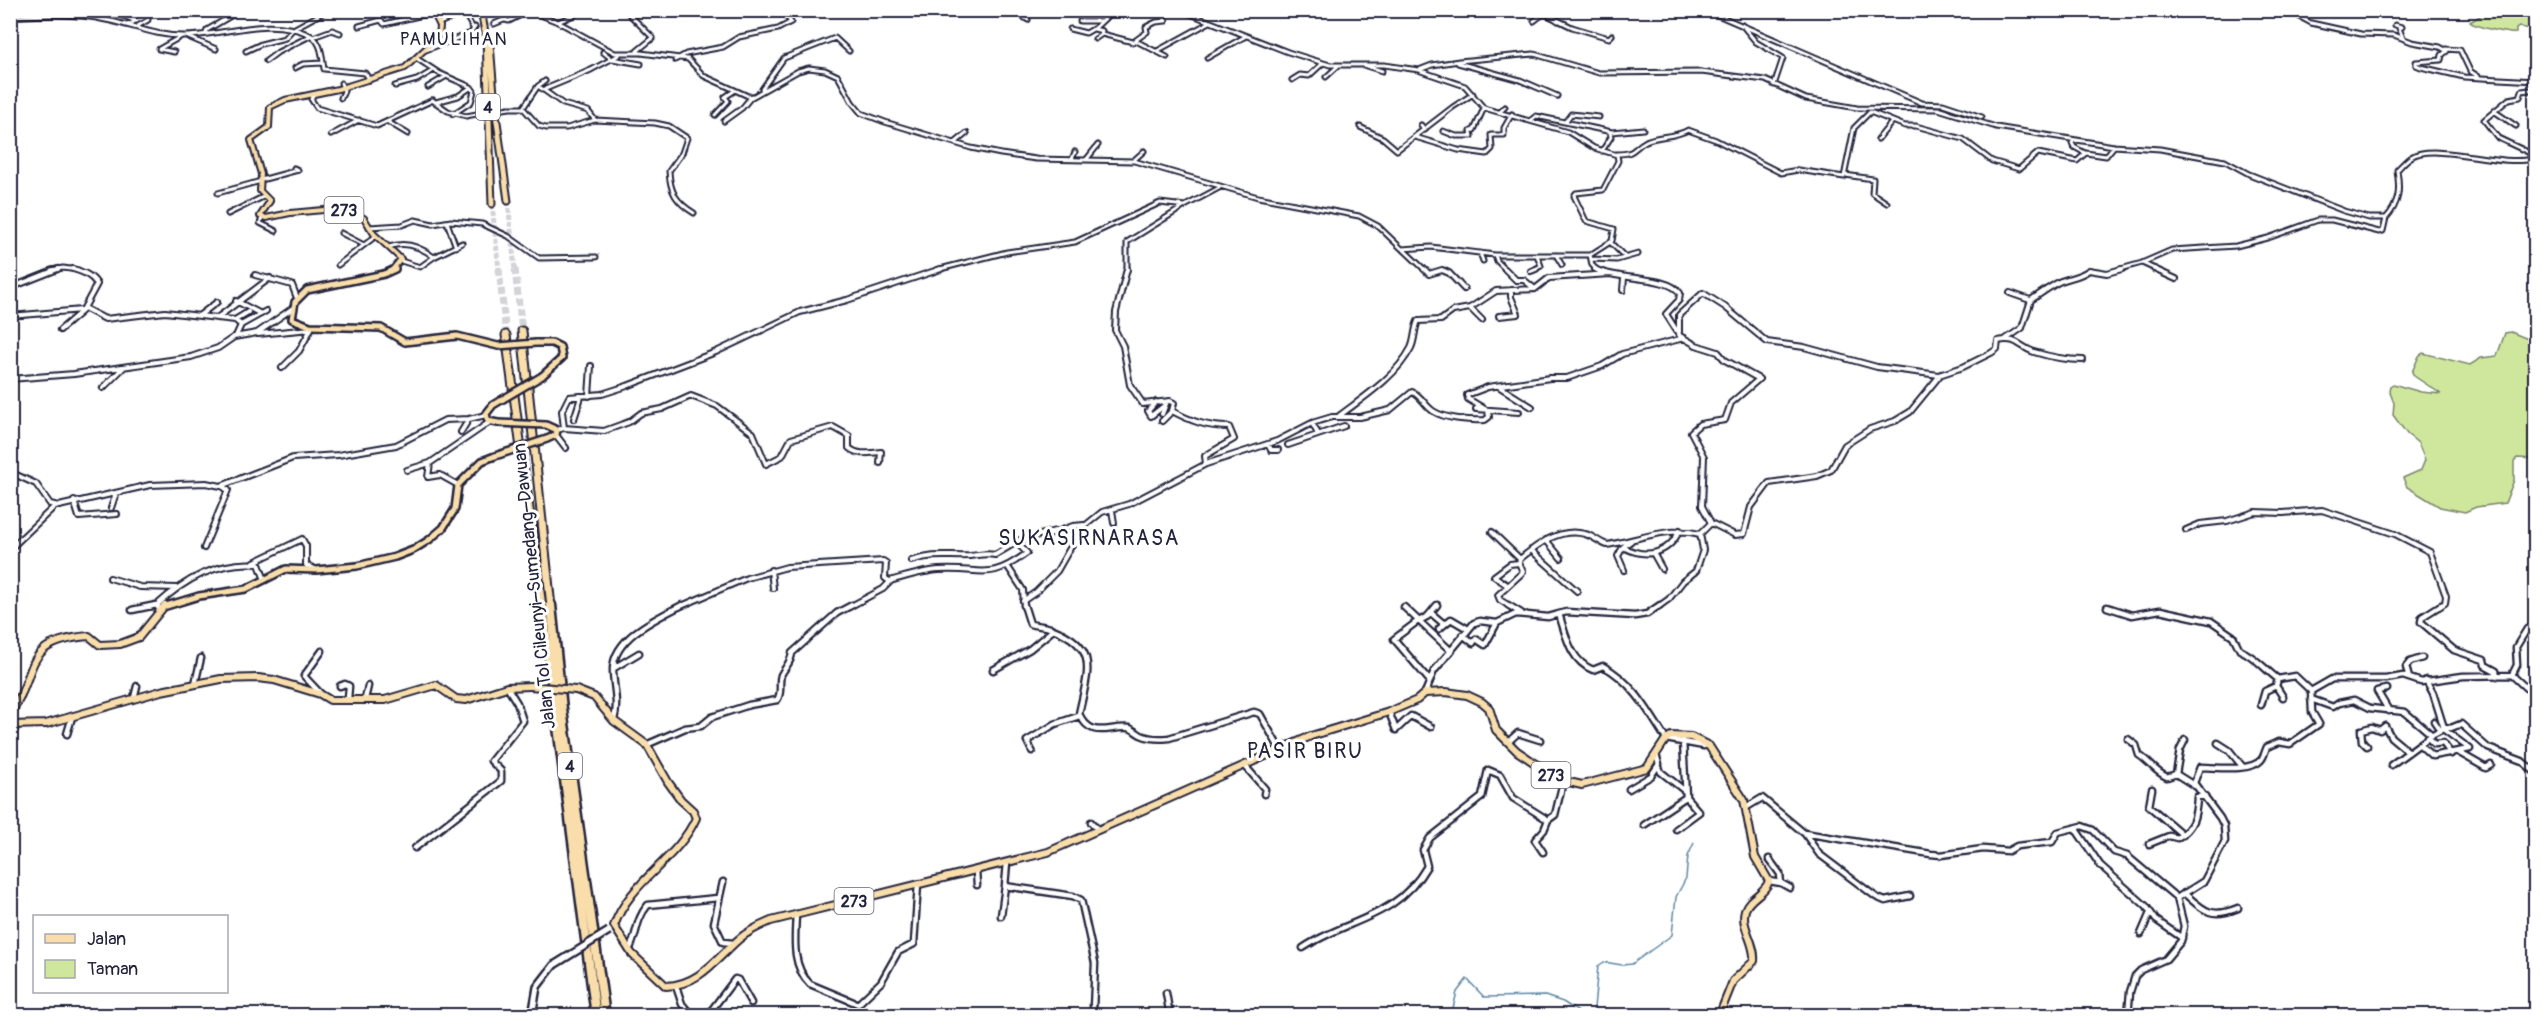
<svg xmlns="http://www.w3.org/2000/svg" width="2546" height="1026" font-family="Pangolin,sans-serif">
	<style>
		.green { fill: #cfe79d; stroke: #78846c; stroke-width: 1.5 }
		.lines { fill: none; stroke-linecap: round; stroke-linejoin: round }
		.stream { stroke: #5f86a3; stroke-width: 1.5 }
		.street-tunnel { stroke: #d3d3d8; stroke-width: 3; stroke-dasharray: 3 1.5; stroke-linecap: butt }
		.highway-tunnel-far1 { stroke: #d3d3d8; stroke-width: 5; stroke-dasharray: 5 2; stroke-linecap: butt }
		.highway-tunnel { stroke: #d3d3d8; stroke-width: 7; stroke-dasharray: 7 3; stroke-linecap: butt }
		.street-far2-casing { stroke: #22223b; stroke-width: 7 }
		.street-far1-casing { stroke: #22223b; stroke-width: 8 }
		.street-casing { stroke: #22223b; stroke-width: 9 }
		.secondary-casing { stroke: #22223b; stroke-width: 10 }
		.primary-far2-casing { stroke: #22223b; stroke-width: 8 }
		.primary-far1-casing { stroke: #22223b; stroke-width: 10 }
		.primary-casing { stroke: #22223b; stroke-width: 10 }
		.highway-far2-casing { stroke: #22223b; stroke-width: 9 }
		.highway-far1-casing { stroke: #22223b; stroke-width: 11 }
		.highway-casing { stroke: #22223b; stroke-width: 13 }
		.street-far2 { stroke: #fff; stroke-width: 3 }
		.street-far1 { stroke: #fff; stroke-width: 4 }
		.street { stroke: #fff; stroke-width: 4.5 }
		.secondary { stroke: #fff; stroke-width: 5 }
		.primary-far2 { stroke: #f9deab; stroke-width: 4 }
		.primary-far1 { stroke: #f9deab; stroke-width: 5 }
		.primary { stroke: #f9deab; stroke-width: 6 }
		.highway-far2 { stroke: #f9deab; stroke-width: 5 }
		.highway-far1 { stroke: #f9deab; stroke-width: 7 }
		.highway { stroke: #f9deab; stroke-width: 8 }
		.street-bridge-casing { stroke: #22223b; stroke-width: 7; stroke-linecap: butt }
		.secondary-bridge-casing { stroke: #22223b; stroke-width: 10; stroke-linecap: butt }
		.primary-bridge-far1-casing { stroke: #22223b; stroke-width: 10; stroke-linecap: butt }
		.primary-bridge-casing { stroke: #22223b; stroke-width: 10; stroke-linecap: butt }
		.street-bridge { stroke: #fff; stroke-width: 3 }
		.secondary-bridge { stroke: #fff; stroke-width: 5 }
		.primary-bridge-far1 { stroke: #f9deab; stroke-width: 5 }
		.primary-bridge { stroke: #f9deab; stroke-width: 6 }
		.labels { text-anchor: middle; stroke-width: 6; stroke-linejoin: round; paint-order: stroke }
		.shield { fill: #fff; stroke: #646476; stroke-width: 1.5 }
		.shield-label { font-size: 16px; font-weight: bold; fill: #22223b }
		.far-quarter-label { font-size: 18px; letter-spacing: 1.5px; fill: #22223b; stroke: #fff }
		.street-label { font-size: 18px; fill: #22223b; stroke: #fff }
		.quarter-label { font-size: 21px; letter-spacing: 1.5px; fill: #22223b; stroke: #fff }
	</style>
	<rect width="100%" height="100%" fill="#fff"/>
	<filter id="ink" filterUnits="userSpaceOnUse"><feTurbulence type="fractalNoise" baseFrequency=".0167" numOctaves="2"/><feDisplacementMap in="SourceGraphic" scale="12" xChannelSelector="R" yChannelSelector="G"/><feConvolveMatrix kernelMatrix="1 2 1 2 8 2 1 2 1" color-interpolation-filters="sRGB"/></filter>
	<g filter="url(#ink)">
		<path class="green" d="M2478,11H2535V30L2519,27L2516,29V33C2509,34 2475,27 2470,22L2480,16Z
			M2511,332L2535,342V429L2529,431L2535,439V459L2517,458L2514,461V480L2505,503L2476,507L2465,512L2440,507L2407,487L2403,478L2421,470L2425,460L2418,443L2407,434L2393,415L2394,403L2389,390L2390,386L2393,384L2421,392L2441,394L2414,376L2412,372L2419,356L2423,353L2470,365L2481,358L2497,356L2505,333Z"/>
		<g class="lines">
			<path class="stream" d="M1451,1016L1457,992L1467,979L1484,997L1545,996L1563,1002L1583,1015
				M1585,1016L1592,1013L1594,1008L1598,966L1604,962L1622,965L1632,964L1672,935L1676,897L1686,878L1688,856L1694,843"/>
			<path class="street-tunnel" d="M475,27L494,24"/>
			<path class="highway-tunnel-far1" d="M508,201L515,270
				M492,204L499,270"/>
			<path class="highway-tunnel" d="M499,269L506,335
				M515,269L522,331"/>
			<defs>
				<path id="street-far2" d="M132,10L147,16
					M528,10L558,22L615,53H641L688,59L704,76L748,96L752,97L798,71L809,68L825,70L838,76L852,102L861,113L885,122L971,148L1001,154L1036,159L1134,161L1258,197L1359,216L1378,226L1402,249L1431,247L1495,255H1590L1612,241L1614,229L1586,221L1574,196L1576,193L1603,190L1618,161L1617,155L1594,148L1568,132L1484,108L1465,86L1421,71
					M625,10L653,38L637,51L640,53
					M1012,10L1028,20
					M1180,10L1288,52L1330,65H1384L1419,70L1432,65L1459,61L1534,54L1599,73L1701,72L1765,80L1806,99L1857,108L1938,109L1996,127L2114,146L2160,149L2225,161L2249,174L2344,211L2369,218H2386C2400,203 2400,189 2397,170C2401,166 2406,160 2411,157C2434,142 2500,167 2532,159V154L2498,138L2484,120L2509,99L2520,97L2522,91L2536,89
					M1537,10L1572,27L1609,38L1612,35
					M1706,10L1922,103L1943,104L1982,117
					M2287,10L2311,23L2361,34L2394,35L2412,42L2440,47L2447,51L2442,55L2441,60L2416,62V65L2421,67L2464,77L2536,81
					M112,12L137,21
					M1547,13L1558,21
					M48,14L59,10
					M67,14L77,10
					M82,15L98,10
					M1498,15L1503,10
					M1554,16L1558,10
					M10,17C42,15 74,13 106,20C132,25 158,37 186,36C226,35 269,16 308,34C322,40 322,56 324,69L365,73L370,80
					M505,20L509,21L529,11
					M1080,21H1102
					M1534,21L1543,14
					M558,22L585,10
					M439,23L464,13L473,28
					M494,24L506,19L509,10
					M127,25L147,16
					M1742,25L1756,42L1783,58L1774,85
					M2395,25L2402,27L2399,28L2403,38
					M359,26L381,20L384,24L432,13
					M136,27L148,20V10
					M1070,29L1086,33L1093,29
					M206,33L207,30L241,10
					M1101,33L1102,31L1094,29L1114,10
					M186,36L216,49
					M313,37L332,30L340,33
					M1095,39L1102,34L1133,42L1147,32L1146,27L1156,22L1166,21L1162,14L1174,10
					M1136,41L1167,57
					M2446,49L2460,50L2470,71L2479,77
					M246,51L261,44L285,38L293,29L328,10
					M423,51L471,33L475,27
					M1157,51L1210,22
					M174,52L159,49L182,36
					M603,52L612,59L641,64
					M416,58L439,73L471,87
					M1207,58L1246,36
					M675,60L686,54L723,47L739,37L778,29L791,22L785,15L775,10
					M266,61L278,52L310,36
					M1458,63L1520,80L1557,96
					M1363,65L1382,71
					M295,68L303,64L323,63
					M1326,77L1338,66
					M1292,80L1300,75L1309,76L1322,64
					M341,83L344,91L341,98
					M395,86L417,80L434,70
					M538,86L545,81
					M428,87L445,77
					M762,89L784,58L835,38L849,51
					M543,90L591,70L619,55
					M314,94L311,99L317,108L377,126L433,100
					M432,100L448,111L466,116
					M436,102L458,96L470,88
					M509,108H523L539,126L546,128H567L595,120L655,123L669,126L687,138L682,153L669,171C670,192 676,202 694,213
					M523,108L538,86L563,104L588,111L595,120
					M2494,111L2516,126
					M1500,112L1505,107
					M1870,112L1905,126H1916L1963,139L1992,161L2019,169L2038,153L2077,161L2086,153L2106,156L2114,146
					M453,114L471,102L474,91L471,87
					M715,115L728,101L725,97L734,91
					M1531,120L1536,116L1612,132L1643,129
					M724,121L742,108L752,96
					M388,122L408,134
					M1565,122L1571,114L1599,117
					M1421,125L1425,130
					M1360,127L1383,138L1397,150L1453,107L1473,94
					M1443,131L1456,136H1472L1471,131L1474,130L1484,108
					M331,135L359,120
					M1415,137L1458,150L1487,154L1492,149L1491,135H1504V128L1512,114
					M1878,139L1892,122
					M2074,140L2072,143L2074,147L2085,153
					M955,143L967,133
					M1602,151L1611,137L1610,132
					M1616,154C1637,154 1631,149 1646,141C1658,135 1674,138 1688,130L1716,140L1781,173L1798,170L1844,177L1854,128L1870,112
					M1072,159L1075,152
					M1086,160L1098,145
					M1134,160L1144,151
					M1845,175L1873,179L1872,193L1887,203
					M261,180L298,170L294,168
					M218,193L261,181
					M228,214L265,196
					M262,218L260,223L276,231
					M447,222L456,247
					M369,227L402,225L415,220L433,224L451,221L482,224L508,236L539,258L596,257
					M341,233L364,245
					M1611,243L1625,257
					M389,247C405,241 421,247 434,257L462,243
					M1403,249L1425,270
					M1480,253L1483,261
					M1495,255L1497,261L1506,270
					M1556,255L1562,265
					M1590,255L1592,265L1597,270
					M1591,259L1617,260L1638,254
					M401,261L420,267L434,257
					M2142,263L2172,250L2236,246L2268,238L2318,220H2332L2379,232L2383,231L2386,218
					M338,265L376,236
					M51,270L63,268L78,270
					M936,270L1007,252L1075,242L1160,203L1185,206L1219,188
					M1127,270V242L1185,206
					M1533,270L1541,266L1537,255
					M2117,270L2142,263L2157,270"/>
				<path id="street-far1" d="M73,269C83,272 91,275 97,284L84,308L105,319L165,312L235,320L241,325L236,336
					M1127,269L1116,312L1115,330L1123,346L1130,385L1143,404L1170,401L1174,403L1172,411C1191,421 1207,427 1229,427L1234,439L1205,456L1206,464
					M1424,269L1429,274L1442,270L1449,273L1464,289
					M1505,269L1516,280H1524L1535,289
					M1595,269C1618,281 1667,275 1680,293L1679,300L1666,314L1680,336L1696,345L1718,352L1725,360L1759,379L1731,403L1725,420L1700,424L1691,432L1704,457L1702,506L1711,523L1700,534L1703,550L1696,571L1683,581L1669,599L1658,607
					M2154,269L2176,279
					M1531,271L1536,269
					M255,275L292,285L297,298
					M10,288L58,269
					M1623,290L1624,278
					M2010,293L2030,300
					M236,301L261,314
					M1470,308L1482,320
					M200,315L217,302
					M10,316L82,310
					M1499,316L1518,314L1511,297V290
					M217,318L270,278
					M235,320L248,312
					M241,325L266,311
					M60,330L82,311
					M1679,332V315L1703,293L1725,307L1767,342L1804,347L1877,367L1939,375L1963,367L1991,353L1997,349L1998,341C2018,337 2017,346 2034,352C2050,357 2067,360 2083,360
					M258,334L311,329
					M2006,339L2022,328L2031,300C2034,298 2057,282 2061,281C2071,277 2080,277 2089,270L2107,273L2122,269
					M282,368L299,351L311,329
					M10,379L74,374L191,357L218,348L234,337L257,333L293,308
					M1500,387L1532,407
					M103,388L123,368
					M589,396L591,366
					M1156,402L1148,411L1151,416L1165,405
					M1476,409L1519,412
					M1162,414L1166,404
					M1339,416C1364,397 1396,377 1411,348C1415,340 1414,330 1418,321L1441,320L1453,311L1470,308L1496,291L1535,289L1549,278L1610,274
					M574,419L581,397
					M1162,421L1172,411
					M1312,423L1318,434
					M564,428L562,411L569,397L602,394L627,386L716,352L800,312L847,300L941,269
					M557,430L564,428L604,431L629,422L641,413L662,409L691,396L717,406L753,433L766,464L782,456L791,439L833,427L849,436V448C859,456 869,453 881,452L880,463
					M461,432L469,419
					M556,435L566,448
					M1268,444L1271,450H1278
					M1288,445L1344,426
					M407,470L430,463
					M10,472L36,484L50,504L59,506L150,485L206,483L221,486L293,458L338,455L396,445L445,420L469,419L486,415
					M458,485L440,475L428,477L430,463L490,422
					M74,501L79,517L117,514
					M111,508L116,493
					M1112,510L1114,523
					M1711,523L1735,535L1744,534L1751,507L1769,483L1817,476L1831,470L1845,445L1870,429L1895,421L1910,412L1941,374
					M2186,530L2200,524L2227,521L2255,512L2283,513L2322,510L2395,534L2430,552L2446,596L2445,603L2439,607
					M1492,532L1520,559
					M1043,537L1073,526L1084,525
					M1546,540L1561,558
					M1623,547C1646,559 1668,555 1680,530
					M204,548L228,490L222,486
					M10,549L55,506
					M1531,550L1577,591
					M1653,553L1662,569
					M911,561C936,553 946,557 970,556C980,555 986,553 995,555L1020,540L1055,531
					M254,562L302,539L306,546V565L315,569
					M1008,567L1023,590L1024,607
					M771,570L773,588
					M1624,570L1618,556L1623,547L1631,541
					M110,578L140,587L177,588
					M1507,585L1494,576L1510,564L1519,563
					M1023,601L1036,592L1057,571L1081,529L1102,512L1129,504L1206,464L1277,441L1312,423L1332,417H1360L1390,410L1412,392C1422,396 1424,405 1433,411C1445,419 1471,421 1485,420L1489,417L1488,411L1468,399L1467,395L1488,387L1550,378H1567L1602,366L1622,354L1684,338
					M149,607L157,605
					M158,607L157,605C186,578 219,560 259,564L265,580
					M679,607L747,578L787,567L883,561L886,563L885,578L889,581C905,577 923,571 939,570C983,567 986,583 1027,553L1021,547
					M849,607L883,589L891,581
					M1511,607L1500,600L1498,595L1523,572L1519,563L1520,559C1538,544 1560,527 1585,534C1593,536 1599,542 1607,545C1639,540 1667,526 1700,534"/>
				<path id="street" d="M157,605L159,609
					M1024,605L1030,624C1037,626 1046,626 1053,629C1101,648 1087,674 1079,714C1092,740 1108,726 1129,728C1133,729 1137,733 1141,735C1150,739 1160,739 1169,738L1254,712L1260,714L1281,751
					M1508,605L1521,613
					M2441,605L2422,617L2421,622L2454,650L2484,660L2485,665L2496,671L2497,676
					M1404,607L1451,651
					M2107,607L2132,615L2160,610L2211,621L2233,636L2240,650C2256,657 2264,669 2278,679L2295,676L2311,691
					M132,610L156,605
					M1431,613L1444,624
					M1559,614C1566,635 1570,661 1593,670L1603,666C1632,681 1649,712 1666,739L1704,746
					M1418,621L1394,639L1429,680
					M1419,621L1428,616L1437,605
					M1439,629L1451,619L1468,629
					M1463,635L1473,643L1476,639L1485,645L1497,623
					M614,668L639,653
					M993,670L1030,649L1053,630
					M2512,675L2526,688
					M2409,678L2406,667L2410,662L2422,658
					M2278,679L2276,686L2283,697
					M2426,680L2433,693L2444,728
					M195,684L201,658
					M340,686L345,684L349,686L348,699
					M2387,689L2377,691L2389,711
					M320,693L304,676L322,651
					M1425,693L1434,671L1474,623L1480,621L1497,623L1516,614L1548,617L1566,612L1635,616L1647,614L1660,605
					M134,698L137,686
					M365,699L368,686
					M2311,699L2333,707L2339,703L2354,700L2370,708L2405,712L2432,735L2391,765
					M2261,705L2265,691L2276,686
					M1389,712L1396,730L1411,716L1431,727
					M614,720C619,702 613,687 613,669C614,637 657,618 682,605
					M2434,721L2440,730
					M2445,727L2451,728L2461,724L2488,748L2522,761L2536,773
					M67,734L72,717
					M10,739L16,726
					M2128,739L2136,745L2139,755C2150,762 2155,772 2167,777L2176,774L2195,786
					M2429,739L2434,744L2443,743L2451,754
					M1508,742L1518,733L1540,740
					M2218,743L2229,750L2242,766
					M646,745L685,728L701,726L712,717L749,705L777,700C783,692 778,684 781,675C785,667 791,663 792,653L837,613L852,605
					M2420,745L2432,756L2470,749L2443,729L2431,735
					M2367,746L2362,741L2361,730L2372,727L2380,730L2385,726L2391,737L2409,752
					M1032,751L1027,741L1055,724L1079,716
					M2458,752L2486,768L2491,765
					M1246,767L1265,789L1264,794
					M1659,767L1661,772L1685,791
					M2176,774L2180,750L2185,740
					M1629,789L1651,776L1659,764L1656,755
					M2152,789L2149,806L2183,835
					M1747,807L1762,798L1804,833L1931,854L1941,855L1983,849L2008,851L2017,846L2052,842L2058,832L2082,826L2093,830L2114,852L2127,856L2177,898
					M1091,822L1098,830
					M1644,825L1686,797
					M2075,828L2100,865L2146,906L2156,920L2182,938
					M1676,829L1699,812L1686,797L1683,741
					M1805,834L1819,854L1876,897L1885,901L1910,896
					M2149,844L2169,836L2177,838C2194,828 2196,816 2197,797L2205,796
					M415,848L501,781V771L491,761L523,721L517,703L507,687
					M1543,852L1535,840L1544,830L1548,820
					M1769,859L1780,874L1781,883
					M1007,863L1005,886L1073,896L1081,900L1095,963L1093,1009L1096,1016
					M976,871L977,885
					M1769,881L1781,883L1790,888
					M723,882L714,923L723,942L733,943
					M2184,893C2204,911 2211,919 2238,908
					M796,914C795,938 791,966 810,984L858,1004L881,982L898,952L914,944L918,884
					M1001,916L1005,886
					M2141,934L2150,913
					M1303,948C1348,918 1396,920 1427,866L1423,850L1430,838L1482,797L1488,770L1500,775L1513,798L1548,820L1555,815L1563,782
					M629,950C638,934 635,920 648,905L718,898
					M676,986L682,1004L692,1016
					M1166,993L1170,1016
					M707,1016L735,979L738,980L751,1003
					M2128,1016L2130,992L2135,976L2141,970L2166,959L2181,941L2184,926L2177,898L2204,881L2225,841L2224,826L2220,818L2194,783L2200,767C2215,767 2251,772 2261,760C2264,757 2265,751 2267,747L2279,742L2290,744L2319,724L2312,712L2311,691L2332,679H2386L2403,676L2421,682L2463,676L2512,675L2517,665L2516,647L2527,629L2536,626"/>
				<path id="secondary" d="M532,1016L537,987L554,965"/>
				<path id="primary-far2" d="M392,270L401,259L374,234L364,218L349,211L335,209L290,213L266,218L260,216L270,201L260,191L261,174L251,140L269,127L270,107L285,100L338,89L405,68L439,36L440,26L432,10"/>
				<path id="primary-far1" d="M395,269L384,274L307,290L295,302L292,319L310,326L381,328L405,342L457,336L498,346
					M536,343H552L560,347L562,358L542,376
					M498,423L488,421L486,414L493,405L503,399
					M546,425L557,430L556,435L547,439
					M163,607L199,596L246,589L286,569L316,570L357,566L395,557L413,550L429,540L443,528L455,509L458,485L482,461L495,456"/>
				<path id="primary" d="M576,690L594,697L614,721L647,745L668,782L681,800L693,811L696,818C677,861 630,880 614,926L632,954L666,986C699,985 716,959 739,939C748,931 759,926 771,921L1048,852L1311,736L1389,712L1417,700L1425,693L1446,692L1467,695L1482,702L1489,708L1496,730L1517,751L1560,780L1582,785L1647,768L1666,739L1671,736L1691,737L1709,746L1744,800L1755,857L1769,881C1765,894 1749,897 1745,910C1740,927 1756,943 1754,961L1733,981L1719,1016
					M10,715C40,671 19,642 89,636L100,645L120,644L139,637L165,605
					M10,725L46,724L161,691L221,679L258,678L274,680L320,694L330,700H385L436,685L456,699L466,700L507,687L530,686"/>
				<path id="highway-far2" d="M481,10L486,38L492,204
					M490,43L495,107L508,201"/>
				<path id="highway-far1" d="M522,331L551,607
					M506,335L542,607"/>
				<path id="highway" d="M542,605L596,1016
					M551,605L562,709L605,1016"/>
			</defs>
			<use href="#street-far2" class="street-far2-casing"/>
			<use href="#street-far1" class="street-far1-casing"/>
			<use href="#street" class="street-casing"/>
			<use href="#secondary" class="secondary-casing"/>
			<use href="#primary-far2" class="primary-far2-casing"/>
			<use href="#primary-far1" class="primary-far1-casing"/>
			<use href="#primary" class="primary-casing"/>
			<use href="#highway-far2" class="highway-far2-casing"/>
			<use href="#highway-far1" class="highway-far1-casing"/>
			<use href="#highway" class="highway-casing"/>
			<use href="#street-far2" class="street-far2"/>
			<use href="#street-far1" class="street-far1"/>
			<use href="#street" class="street"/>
			<use href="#secondary" class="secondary"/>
			<use href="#primary-far2" class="primary-far2"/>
			<use href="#primary-far1" class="primary-far1"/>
			<use href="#primary" class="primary"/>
			<use href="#highway-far2" class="highway-far2"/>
			<use href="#highway-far1" class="highway-far1"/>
			<use href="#highway" class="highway"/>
			<defs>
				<path id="street-bridge" d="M466,116L509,108"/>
				<path id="secondary-bridge" d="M554,965L609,931"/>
				<path id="primary-bridge-far1" d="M498,346L536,343
					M503,399L542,376
					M498,423L546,425
					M495,456L547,439"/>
				<path id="primary-bridge" d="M530,686L576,690"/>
			</defs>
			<use href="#street-bridge" class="street-bridge-casing"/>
			<use href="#secondary-bridge" class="secondary-bridge-casing"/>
			<use href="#primary-bridge-far1" class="primary-bridge-far1-casing"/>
			<use href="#primary-bridge" class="primary-bridge-casing"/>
			<use href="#street-bridge" class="street-bridge"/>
			<use href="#secondary-bridge" class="secondary-bridge"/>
			<use href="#primary-bridge-far1" class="primary-bridge-far1"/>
			<use href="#primary-bridge" class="primary-bridge"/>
		</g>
	</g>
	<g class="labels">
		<g class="shield">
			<rect x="476" y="94" width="24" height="26" rx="4.5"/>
			<rect x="324.5" y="197" width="39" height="26" rx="4.5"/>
			<rect x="558" y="753" width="24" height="26" rx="4.5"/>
			<rect x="1531.5" y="762" width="39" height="26" rx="4.5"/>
			<rect x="834.5" y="888" width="39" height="26" rx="4.5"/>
		</g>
		<g class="shield-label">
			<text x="488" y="113">4</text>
			<text x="344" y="216">273</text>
			<text x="570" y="772">4</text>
			<text x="1551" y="781">273</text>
			<text x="854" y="907">273</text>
		</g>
		<g class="far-quarter-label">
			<text x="454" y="45">PAMULIHAN</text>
		</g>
		<g class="street-label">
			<text transform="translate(534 586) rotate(-96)" y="6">Jalan Tol Cileunyi–Sumedang–Dawuan</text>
		</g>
		<g class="quarter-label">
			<text x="1089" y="545">SUKASIRNARASA</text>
			<text x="1305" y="758">PASIR BIRU</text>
		</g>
	</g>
	<rect width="2546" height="1026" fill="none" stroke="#fff" stroke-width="36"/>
	<rect x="18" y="18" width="2510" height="990" fill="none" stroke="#22223b" stroke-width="2" filter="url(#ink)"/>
	<rect x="33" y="915" width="195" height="78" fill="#ffffff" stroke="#a7a7b1" stroke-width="1.5"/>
	<rect x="45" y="934" width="30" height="9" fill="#f9deab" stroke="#a7a7b1" stroke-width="1.5"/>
	<text x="87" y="945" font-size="18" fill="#22223b">Jalan</text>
	<rect x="45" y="960" width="30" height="18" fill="#cfe79d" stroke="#a7a7b1" stroke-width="1.5"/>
	<text x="87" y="975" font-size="18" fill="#22223b">Taman</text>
</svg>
